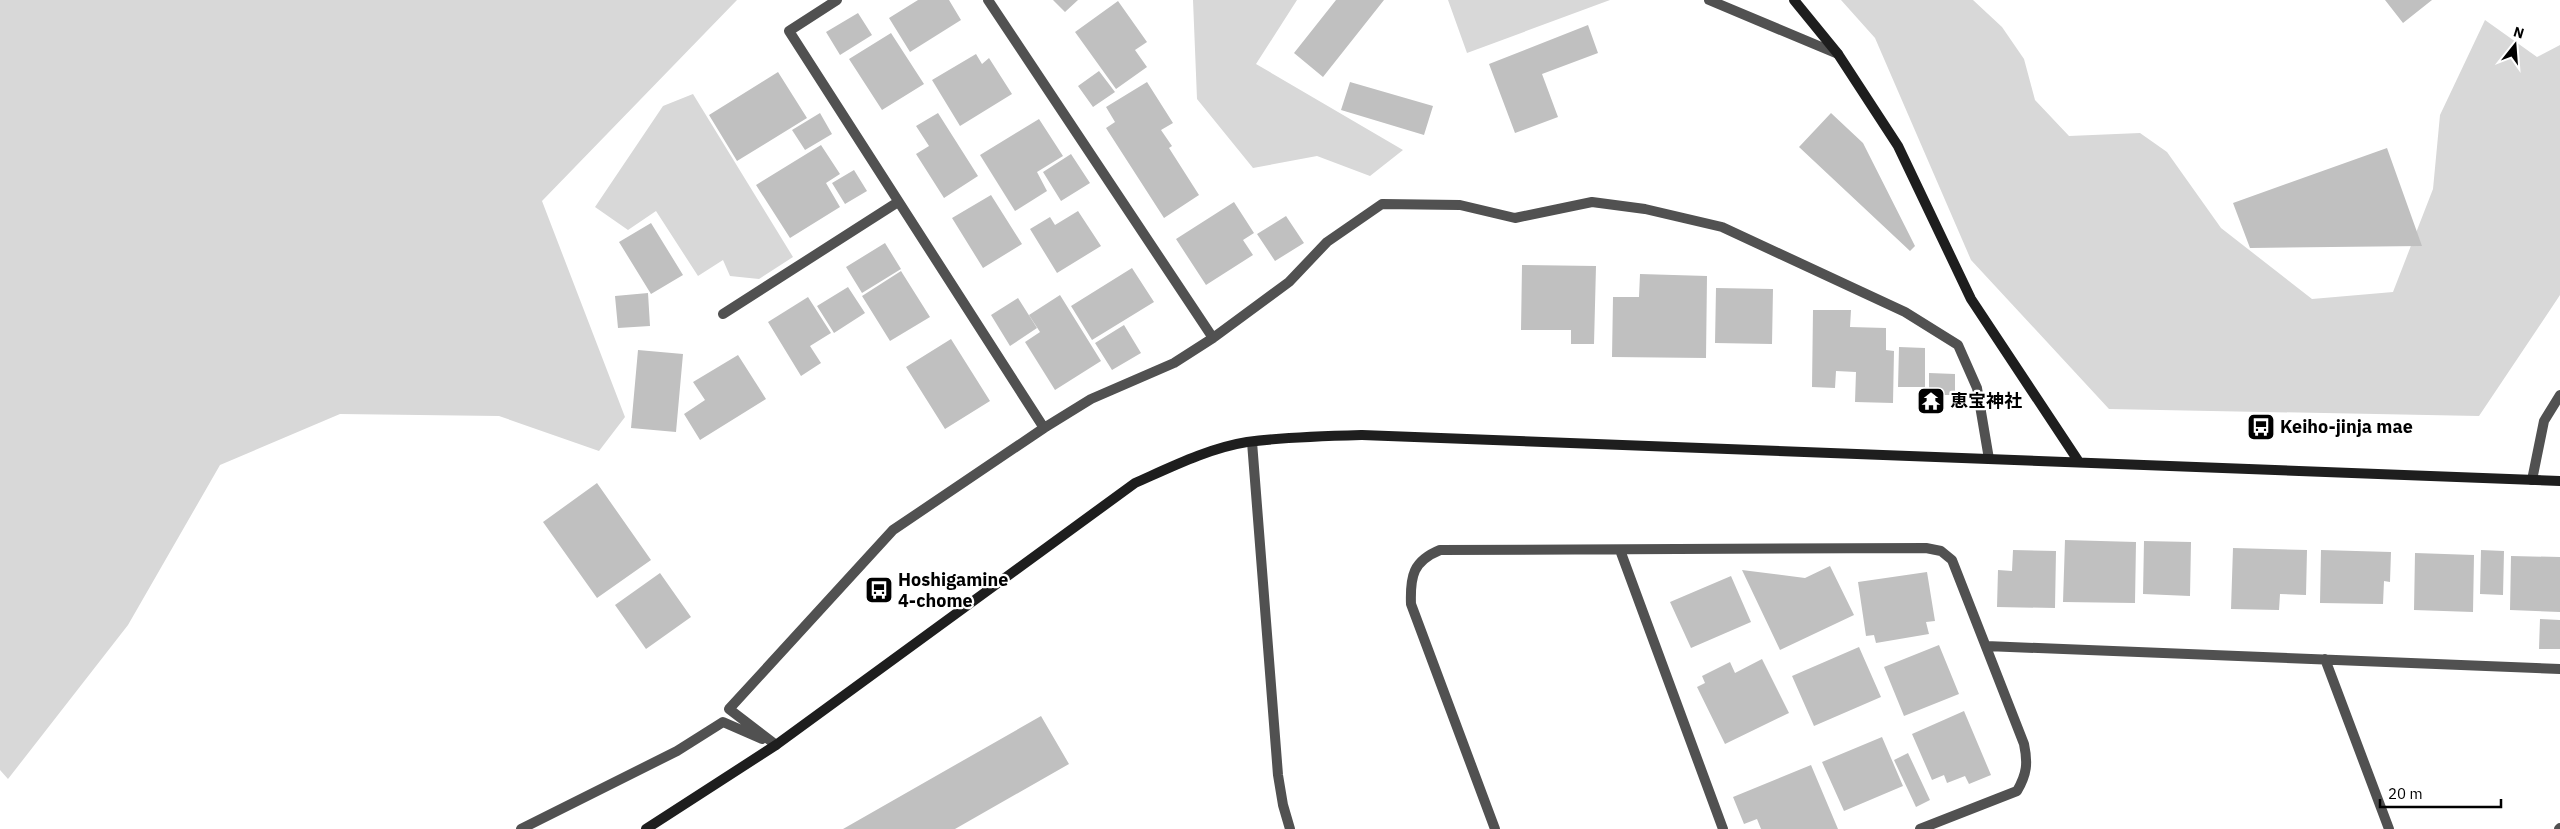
<svg xmlns="http://www.w3.org/2000/svg" width="2560" height="829" font-family="'IBM Plex Sans','Noto Sans JP',sans-serif">
	<style>
		.green { fill: #d8d8d8 }
		.building { fill: #c0c0c0 }
		.lines { fill: none; stroke-linecap: round; stroke-linejoin: round }
		.street { stroke: #515151; stroke-width: 10 }
		.secondary { stroke: #1e1e1e; stroke-width: 10 }
		.labels { text-anchor: middle; stroke-width: 4.5; stroke-linejoin: round; paint-order: stroke }
		.poi-label { font-size: 18px; font-weight: bold; fill: #000; stroke: #fff; text-anchor: start }
	</style>
	<rect width="100%" height="100%" fill="#fff"/>
	<path class="green" d="M0,0H737L542,201L625,417L599,451L499,416L340,414L220,465L128,625L8,779L0,770Z
		M1193,0H1297L1256,64L1403,150L1370,176L1317,156L1253,168L1197,99Z
		M1448,0H1610L1467,53Z
		M1841,0H1973L2002,27L2024,59L2035,100L2069,136L2140,133L2167,152L2221,228L2312,299L2393,292L2433,189L2440,115L2485,20L2537,57L2560,45V295L2479,416L2109,409L1971,260L1875,38Z
		M693,94L793,257L759,279L730,276L723,260L698,276L656,211L628,230L595,207L663,106Z"/>
	<path class="building" d="M918,0H949L961,20L910,52L889,18Z
		M1053,0H1078L1065,12Z
		M1336,0H1384L1323,77L1294,53Z
		M2385,0H2432L2403,23Z
		M1118,1L1147,42L1135,50L1147,67L1116,89L1075,32Z
		M858,13L872,35L840,55L826,32Z
		M1588,25L1598,53L1542,74L1558,117L1515,133L1489,64Z
		M891,33L924,84L882,110L849,59Z
		M976,54L982,64L989,58L1012,94L960,126L932,80Z
		M1099,71L1115,92L1093,107L1078,86Z
		M778,72L807,118L737,161L709,115Z
		M1147,82L1173,123L1161,130L1172,146L1169,148L1199,195L1164,218L1106,128L1115,122L1106,107Z
		M1350,82L1433,106L1424,135L1341,110Z
		M820,113L832,134L805,150L792,130Z
		M938,113L978,176L944,198L916,154L929,146L916,126Z
		M1831,113L1863,143L1915,246L1910,251L1799,147Z
		M1039,119L1063,156L1037,172L1047,191L1015,211L980,155Z
		M821,145L840,174L826,183L840,207L790,238L756,185Z
		M2387,148L2422,246L2250,248L2233,203Z
		M1071,154L1090,183L1061,201L1043,172Z
		M854,170L867,191L845,204L832,183Z
		M991,195L1022,244L983,268L952,218Z
		M1234,202L1254,233L1243,240L1253,255L1206,285L1176,239Z
		M1078,211L1101,246L1057,273L1030,229L1050,217L1055,225Z
		M1286,216L1304,243L1275,261L1257,234Z
		M651,223L683,275L651,294L619,242Z
		M885,243L901,269L862,293L846,267Z
		M1522,265L1596,266L1594,344H1571V330H1521Z
		M1132,268L1154,302L1092,340L1071,306Z
		M901,271L930,317L890,341L862,296Z
		M1640,274L1707,276L1706,358L1612,357L1613,297H1639Z
		M848,287L865,313L834,333L817,306Z
		M1716,288L1773,289L1772,344L1715,343Z
		M648,293L650,326L618,328L615,296Z
		M1060,295L1101,361L1055,390L1025,342L1040,332L1029,315Z
		M808,297L831,333L810,346L821,363L801,376L768,322Z
		M1018,298L1037,328L1010,346L991,315Z
		M1813,310H1851L1850,327L1886,328V350L1894,351L1893,403L1855,402L1856,372L1836,371L1835,388L1812,387Z
		M1124,325L1141,353L1112,370L1095,343Z
		M951,339L990,401L945,429L906,367Z
		M1899,347L1925,348V387H1898Z
		M638,350L683,354L676,432L631,428Z
		M738,355L766,399L700,440L684,414L705,400L693,382Z
		M1929,373L1955,374V395H1929Z
		M597,483L651,560L597,598L543,522Z
		M2065,540L2136,542L2135,603L2063,602Z
		M2144,541L2191,542L2190,596L2143,594Z
		M2233,548L2307,550L2306,595L2280,594L2279,610L2231,609Z
		M2013,550L2056,551L2055,608L1997,607L1998,570L2012,571Z
		M2321,550L2391,552L2390,582L2384,581L2383,604L2320,603Z
		M2481,550L2504,551L2503,595L2480,594Z
		M2415,553L2474,555L2473,612L2414,610Z
		M2511,556L2560,557V612L2510,610Z
		M1830,566L1854,615L1780,650L1742,570L1805,578Z
		M1927,572L1935,621L1926,622L1929,634L1876,643L1874,635L1866,636L1858,582Z
		M660,573L691,617L646,649L615,605Z
		M1731,576L1751,622L1691,648L1670,602Z
		M2540,619L2560,620V649H2539Z
		M1939,645L1959,694L1904,716L1884,667Z
		M1859,647L1881,697L1814,726L1792,676Z
		M1762,659L1789,713L1725,744L1697,687L1705,683L1702,676L1730,662L1735,673Z
		M1964,711L1991,775L1969,784L1965,776L1947,783L1944,775L1932,780L1912,734Z
		M1041,716L1069,764L955,829H843Z
		M1882,737L1903,786L1844,811L1822,762Z
		M1908,753L1930,800L1916,807L1894,760Z
		M1811,765L1838,829H1761L1757,819L1744,824L1733,797Z"/>
	<g class="lines">
		<path class="street" d="M837,0L789,31L1044,428
			M988,0L1213,338
			M1709,0L1838,54
			M723,314L898,202
			M1252,442L1278,775L1283,805L1290,829
			M2532,480L2544,421L2560,395
			M1620,550L1723,829
			M1986,646L2560,669
			M2325,659L2389,829
			M776,745L729,709L893,530L1044,428L1091,399L1174,363L1213,338L1289,282L1327,242L1382,204L1460,205L1515,218L1592,202L1645,209L1722,227L1905,312L1958,345L1977,388L1989,459
			M521,829L677,751L723,722L762,739
			M1495,829L1411,604C1410,576 1413,561 1440,550L1926,548L1941,551L1952,560L2024,744C2028,763 2027,774 2017,791L1920,829
			M2559,829L2560,828"/>
		<path class="secondary" d="M1794,0L1838,54L1898,146L1971,299L2079,462
			M646,829L776,745L1135,483C1171,467 1209,448 1247,442C1285,437 1324,436 1362,435L2560,481"/>
	</g>
	<defs>
		<symbol id="temple-square" viewBox="-11 -11 22 22"><rect x="-9" y="-9" width="18" height="18" rx="4" fill="#000" stroke="#fff"/><path d="M0-6L5-2H3V0L6.5 2.5H4V6H1.5V3h-3V6H-4V2.5H-6.5L-3 0V-2H-5Z" fill="#fff"/></symbol>
		<symbol id="bus-square" viewBox="-11 -11 22 22"><rect x="-9" y="-9" width="18" height="18" rx="4" fill="#000" stroke="#fff"/><path d="M-5-6H5V4H4V6H2V4H-2V6H-4V4H-5ZM-3.5-4V0h7V-4ZM-3.5 1.2v1.5H-2V1.2ZM2 1.2v1.5H3.5V1.2Z" fill="#fff"/></symbol>
	</defs>
	<g fill-rule="evenodd">
		<use href="#temple-square" x="1915" y="385" width="32" height="32"/>
		<use href="#bus-square" x="2245" y="411" width="32" height="32"/>
		<use href="#bus-square" x="863" y="574" width="32" height="32"/>
	</g>
	<g class="labels">
		<g class="poi-label">
			<text x="1950" y="407">恵宝神社</text>
			<text x="2280" y="433">Keiho-jinja mae</text>
			<text x="898" y="586">Hoshigamine<tspan x="898" dy="21">4-chome</tspan></text>
		</g>
	</g>
	<g transform="translate(2515 45) rotate(17)" stroke="#ffffff" stroke-width="4" paint-order="stroke">
	<path d="M0-4L9 19L0 12L-9 19Z" fill="#000000"/>
	<text y="-8" font-size="14" font-weight="bold" text-anchor="middle" fill="#000000">N</text>
	</g>
	<path d="M2380 799v8h121v-8" fill="none" stroke="#000000" stroke-width="2.5"/>
	<text x="2388" y="799" font-size="15" fill="#000000" stroke="#ffffff" stroke-width="4" paint-order="stroke">20 m</text>
</svg>
